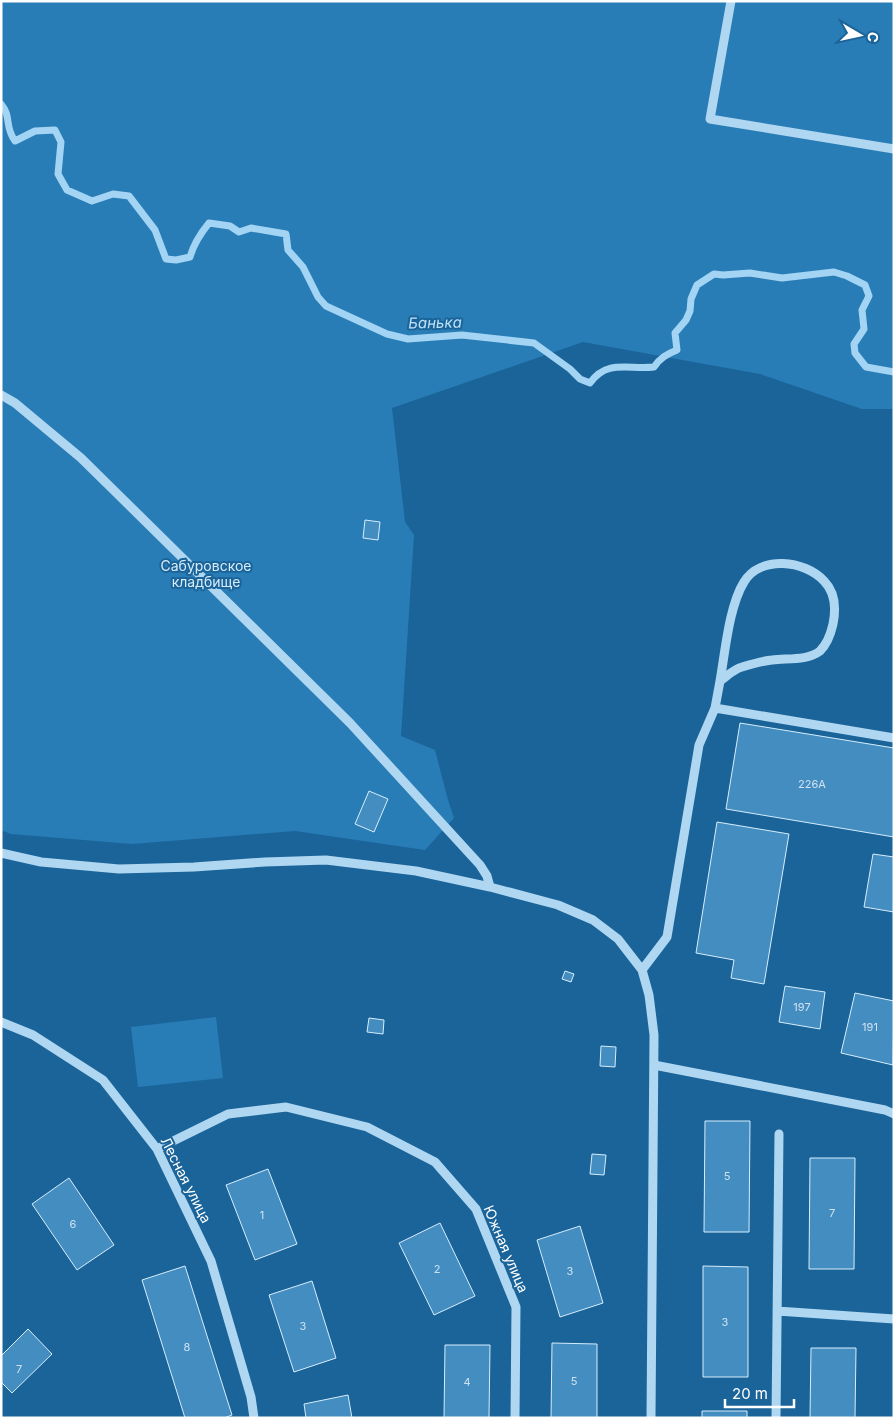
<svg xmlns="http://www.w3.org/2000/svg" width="895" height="1419" font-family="Inter,sans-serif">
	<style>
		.green { fill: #297db7 }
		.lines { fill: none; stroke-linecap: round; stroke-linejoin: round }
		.stream { stroke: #a3d4f3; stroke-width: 7 }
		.building { fill: #438dc1; stroke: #d7edfc }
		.minor { stroke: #b0d7f1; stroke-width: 9 }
		.labels { text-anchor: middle; stroke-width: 4; stroke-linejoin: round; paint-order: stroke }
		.number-label { font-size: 11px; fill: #d0e2f0 }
		.park-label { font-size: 14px; fill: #d7edfc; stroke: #1a649a }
		.street-label { font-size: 14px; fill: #fff; stroke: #1a649a }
		.water-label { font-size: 15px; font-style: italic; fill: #bce0f8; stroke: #1a649a }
	</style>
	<rect width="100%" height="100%" fill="#1a649a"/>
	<path class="green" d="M1,1H894V409H862L760,374L583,342L392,408L405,522L414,535L401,736L435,750L448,800L454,818L425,850L295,831L132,844L11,834L1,830Z
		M216,1017L223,1078L138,1087L131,1027Z"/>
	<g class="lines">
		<path class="stream" d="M1,104C12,117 4,126 15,141L35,131L55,130L61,142L58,174L67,190L92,201L113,194L129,196L155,230L166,259L176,260L190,257C194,243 200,234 209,223L230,226L239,232L251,228L286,234L288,250L303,267L318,297L326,306L387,334L408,339L462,335L534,343L570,369L580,379L590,383C607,359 629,370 654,367C660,358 667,354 677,350L675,333L686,320L690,311L691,299L697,285L714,274L723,275L750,273L782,278L834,272L847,276L865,285L869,296L862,310L864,329L854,344L855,353L866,367L894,372"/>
	</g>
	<path class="building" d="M365,520L380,522L378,540L363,538Z
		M740,723L894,748V837L726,809Z
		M369,791L388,799L374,832L355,824Z
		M717,822L789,834L764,984L731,978L734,960L696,953Z
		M873,854L894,857V912L864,907Z
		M565,971L574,974L571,982L562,979Z
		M785,986L825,992L820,1029L779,1022Z
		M855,993L894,1001L893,1065L841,1053Z
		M369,1018L384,1020L383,1034L367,1032Z
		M601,1046L616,1047L615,1067L600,1066Z
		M705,1121H750L749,1232H704Z
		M592,1154L606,1155L604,1175L590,1174Z
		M810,1158H855L854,1269H809Z
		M268,1169L297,1244L255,1260L226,1185Z
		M69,1178L114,1245L77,1270L32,1204Z
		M440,1223L475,1296L434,1315L399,1243Z
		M580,1226L603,1303L560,1317L537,1240Z
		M185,1266L232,1415L224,1418H185L142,1280Z
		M703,1266L748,1267V1377H703Z
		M312,1281L336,1358L294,1372L269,1295Z
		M28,1329L52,1354L12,1393L1,1382V1356Z
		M552,1343L597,1344V1418H551Z
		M445,1345H490L489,1418H444Z
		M811,1348H856L855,1418H810Z
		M348,1395L352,1418H306L304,1404Z
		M702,1411H747V1418H702Z"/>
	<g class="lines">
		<path class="minor" d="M731,1L710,119L894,149
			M1,395L15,403L81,458L350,723L480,865L487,876L490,887
			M715,708L720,681C727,676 734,669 742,667C752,664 762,661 772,660C787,658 807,661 820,651C827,644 831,633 833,624C836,609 835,592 824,581C805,560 760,555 744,582C729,606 725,653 720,681
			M1,853L41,862L119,869L194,867L265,862L326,860L416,871L490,887L558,905L593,920L618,939L642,970L649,995L654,1035L651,1418
			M642,970L667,937L699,745L715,708L894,738
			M1,1022L33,1035L103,1080L157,1149L211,1261L251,1397L254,1418
			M654,1065L885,1110L894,1114
			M157,1149L228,1114L286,1107L367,1127L435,1162L476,1209L516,1307L515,1418
			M777,1311L894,1319
			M776,1418L779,1134"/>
	</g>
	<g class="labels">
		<g class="number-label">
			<text x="812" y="788">226А</text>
			<text x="802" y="1011">197</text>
			<text x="870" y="1031">191</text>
			<text x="727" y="1180">5</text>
			<text x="832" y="1217">7</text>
			<text x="262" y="1219">1</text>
			<text x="73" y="1228">6</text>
			<text x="437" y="1273">2</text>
			<text x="570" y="1275">3</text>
			<text x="725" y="1326">3</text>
			<text x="303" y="1330">3</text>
			<text x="187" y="1351">8</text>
			<text x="19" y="1373">7</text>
			<text x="574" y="1385">5</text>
			<text x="467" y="1386">4</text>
		</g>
		<g class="park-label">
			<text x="206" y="571">Сабуровское<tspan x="206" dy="16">кладбище</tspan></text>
		</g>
		<g class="street-label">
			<text transform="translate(186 1180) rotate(63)" y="5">Лесная улица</text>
			<text transform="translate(506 1249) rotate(67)" y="5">Южная улица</text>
		</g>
		<g class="water-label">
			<text transform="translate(435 323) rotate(-1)" y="5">Банька</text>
		</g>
	</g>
	<rect width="895" height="1419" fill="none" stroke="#ffffff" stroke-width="5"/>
	<g transform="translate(860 35) rotate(99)" stroke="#1a649a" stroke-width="4" paint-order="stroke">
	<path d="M0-4L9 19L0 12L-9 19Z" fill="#ffffff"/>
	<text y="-8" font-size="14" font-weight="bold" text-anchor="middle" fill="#ffffff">С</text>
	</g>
	<path d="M725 1399v8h69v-8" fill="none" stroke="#ffffff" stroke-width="2.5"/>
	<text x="732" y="1399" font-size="15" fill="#ffffff" stroke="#1a649a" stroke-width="4" paint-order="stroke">20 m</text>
</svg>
